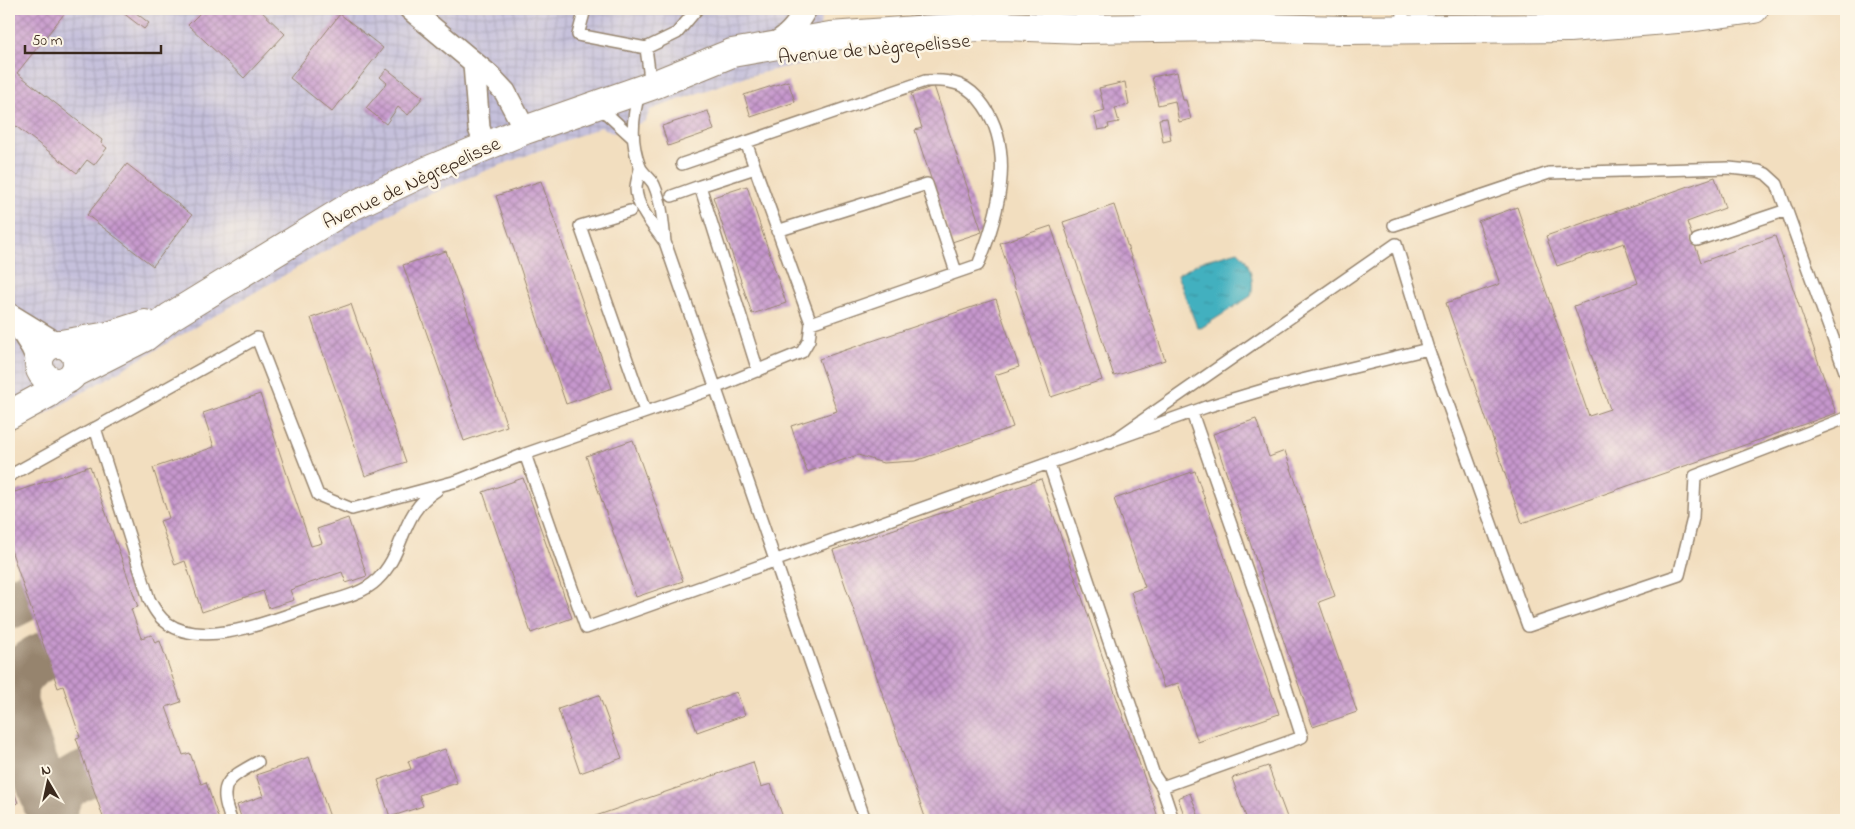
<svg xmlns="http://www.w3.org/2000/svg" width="1855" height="829" font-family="'Indie Flower',sans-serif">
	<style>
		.industrial { fill: url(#industrial-grid) }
		.water { fill: url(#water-ripples); stroke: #3e6d6e }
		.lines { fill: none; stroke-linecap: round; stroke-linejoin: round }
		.taxiway { stroke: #96846e; stroke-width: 49 }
		.building { fill: url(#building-cross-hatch) }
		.lane-casing { stroke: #96846e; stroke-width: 14 }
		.street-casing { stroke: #96846e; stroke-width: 24 }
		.primary-casing { stroke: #96846e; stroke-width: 30 }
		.lane { stroke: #fff; stroke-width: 11 }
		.street { stroke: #fff; stroke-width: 21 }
		.primary { stroke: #fff; stroke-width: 28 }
		.labels { text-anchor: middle; stroke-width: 5; stroke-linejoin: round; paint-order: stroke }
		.street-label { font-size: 20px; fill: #3b2a1e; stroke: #fcf5e5 }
	</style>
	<defs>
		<pattern id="industrial-grid" width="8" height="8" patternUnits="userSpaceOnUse" patternTransform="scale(1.25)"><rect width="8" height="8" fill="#c5c0db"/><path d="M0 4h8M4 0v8" fill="none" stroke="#aaa5bc"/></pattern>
		<pattern id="water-ripples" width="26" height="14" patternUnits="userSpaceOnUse" patternTransform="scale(1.25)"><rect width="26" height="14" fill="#42b0bf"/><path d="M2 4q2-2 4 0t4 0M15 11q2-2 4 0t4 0" fill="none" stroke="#388f9b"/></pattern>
		<pattern id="building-cross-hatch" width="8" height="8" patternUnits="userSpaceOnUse" patternTransform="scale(1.25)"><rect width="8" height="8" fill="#c697cd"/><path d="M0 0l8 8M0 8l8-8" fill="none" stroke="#a27ba6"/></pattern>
	</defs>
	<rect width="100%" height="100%" fill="#fcf5e5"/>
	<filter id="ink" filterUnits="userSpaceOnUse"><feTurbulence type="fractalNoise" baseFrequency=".02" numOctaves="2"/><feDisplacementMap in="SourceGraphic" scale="10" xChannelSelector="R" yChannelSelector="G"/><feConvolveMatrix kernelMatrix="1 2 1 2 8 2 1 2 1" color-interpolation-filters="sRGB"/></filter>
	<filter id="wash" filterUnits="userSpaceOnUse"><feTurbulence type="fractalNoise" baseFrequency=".0096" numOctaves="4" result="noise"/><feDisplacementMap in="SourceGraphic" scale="20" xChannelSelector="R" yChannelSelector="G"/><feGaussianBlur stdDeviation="1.12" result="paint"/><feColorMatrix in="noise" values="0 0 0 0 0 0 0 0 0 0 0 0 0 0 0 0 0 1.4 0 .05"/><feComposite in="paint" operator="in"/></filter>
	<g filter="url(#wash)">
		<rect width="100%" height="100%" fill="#f2debf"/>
		<path class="industrial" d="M9,9H822L816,64L781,68L738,79L650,110L646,121L613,133L601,127L480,173L407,204L9,435Z"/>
		<path class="water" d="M1238,251C1250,261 1255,282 1251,296L1201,328L1197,327L1177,275L1202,261Z"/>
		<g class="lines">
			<path class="taxiway" d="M9,605L27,596
				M9,692L53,820
				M14,707C9,681 24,664 47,655
				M54,820C51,795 66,781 88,773"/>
		</g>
		<g id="blocks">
			<path class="building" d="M9,9H68L17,73L102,140L101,143L107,148L94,165L87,160L77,173L9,121Z
				M118,9H131L149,23L144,29Z
				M204,9H259L285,34L244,78L188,25Z
				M340,14L383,48L332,112L290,78Z
				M387,69L423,97L408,115L398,107L386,124L366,108L387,83L380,77Z
				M1177,72L1183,100H1186L1191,119L1179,122L1175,101L1158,105L1152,77Z
				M788,81L795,102L751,117L744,95Z
				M1125,82L1129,105L1115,108L1119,122L1108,124L1109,128L1098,130L1094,114L1105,111L1099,88Z
				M934,86L982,232L952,242L915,130L922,128L911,94Z
				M708,111L714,130L668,146L662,126Z
				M1167,118L1171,140L1163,142L1159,119Z
				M127,164L192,215L153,266L87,215Z
				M1715,177L1725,208L1687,222L1701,262L1775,236L1836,413L1522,523L1446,303L1500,284L1478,221L1517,207L1589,416L1610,409L1574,306L1638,283L1624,243L1557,266L1546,236Z
				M541,181L612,388L566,404L496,196Z
				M747,186L786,303L752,314L713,197Z
				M1114,205L1165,360L1114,376L1063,222Z
				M1051,226L1102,380L1051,397L1000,243Z
				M446,251L507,426L464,441L403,265Z
				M996,299L1019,367L995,375L1013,427L915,461L883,463L858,455L807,472L791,426L837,411L819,359Z
				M351,304L406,462L365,476L311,318Z
				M260,394L311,546L322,543L317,529L348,518L367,576L346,583L342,572L290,590L294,600L269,608L263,591L202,612L185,561L175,565L160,521L169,518L153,468L214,447L203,413Z
				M1256,419L1269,457L1285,451L1335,596L1319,602L1357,712L1313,727L1213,434Z
				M633,440L683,581L636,597L586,456Z
				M90,466L138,607L131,609L141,638L152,635L155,643L160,641L181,702L166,707L183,755L190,753L201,784L206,782L219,820H104L76,738L80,737L63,686L58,688L9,544V494Z
				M1195,471L1279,714L1198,742L1178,683L1164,688L1131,592L1145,587L1114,499Z
				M523,478L572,618L531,633L483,492Z
				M1041,479L1159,820H926L833,550Z
				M737,692L745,715L697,732L689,708Z
				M599,695L622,758L580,773L558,709Z
				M445,749L457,783L419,795L423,806L390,817L378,780L411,769L408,761Z
				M309,757L331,820H242L237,805L263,796L256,775Z
				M753,762L761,787L771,784L784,820H584Z
				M1268,766L1288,820H1247L1232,778Z
				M9,776L18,803L9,806Z
				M1190,793L1200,820H1186L1178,798Z"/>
		</g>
	</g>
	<g filter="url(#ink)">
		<use href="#blocks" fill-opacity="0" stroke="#96846e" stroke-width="1"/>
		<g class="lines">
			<defs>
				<path id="lane" d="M585,9L578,35L646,48L677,33L697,9
					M1402,9L1405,29
					M646,48L651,86
					M640,91C632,116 630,142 640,167C643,174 651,178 654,185C662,203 663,223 665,242L865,820
					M597,108L607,114L632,137
					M746,142L755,168
					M682,164L925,81C952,79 969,84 984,106C1016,152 998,217 978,265L811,323
					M640,169C639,175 636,182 636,188C636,207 654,227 664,241
					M672,196L700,186L758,371
					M630,211L580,226L645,411
					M1394,225L1549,173L1729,168L1759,171L1766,174L1777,184L1846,374
					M777,231L927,184L956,272
					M1697,240L1787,210
					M95,428L149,599C153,607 158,617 167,623C204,650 275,619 314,606C333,600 362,595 377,580C406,553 399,513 437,490
					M1110,443L1396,244L1428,349L1528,626L1679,575L1693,518L1695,476L1846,418
					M525,454L586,628L1206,407L1273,387L1428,349
					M1049,464L1154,775L1162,787L1173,820
					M9,476L257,338L318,495L352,509L457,481L525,454L715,388L802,352L809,340L811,323L755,168L700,186
					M1162,787L1302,737L1263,616L1192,413
					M231,820C218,784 225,780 258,762"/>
				<path id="street" d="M410,9L489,75L505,92L525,130
					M771,45C789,36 796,26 806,9
					M474,64L479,128L485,145
					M9,314L58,344
					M15,321L32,348L39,364"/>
				<path id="primary" d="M39 363a19 19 0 1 1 38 0a19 19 0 1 1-38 0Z
					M61,344L108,336L145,324
					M74,373L145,337L170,317L346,209L429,170L525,130L651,86L732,53L830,36L917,30L1001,26L1082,29L1226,27L1344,30L1569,28L1689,18L1754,9
					M9,415L49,393L63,382"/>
			</defs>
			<use href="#lane" class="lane-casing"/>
			<use href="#street" class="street-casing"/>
			<use href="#primary" class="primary-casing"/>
			<use href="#lane" class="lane"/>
			<use href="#street" class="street"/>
			<use href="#primary" class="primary"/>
		</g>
	</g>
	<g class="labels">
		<g class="street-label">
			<text transform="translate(874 48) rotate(-5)" y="7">Avenue de Nègrepelisse</text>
			<text transform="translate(411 182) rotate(-25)" y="7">Avenue de Nègrepelisse</text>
		</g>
	</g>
	<rect width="1855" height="829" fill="none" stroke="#fcf5e5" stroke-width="30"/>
	<g transform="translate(48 782) rotate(351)" stroke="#fcf5e5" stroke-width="4" paint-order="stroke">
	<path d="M0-4L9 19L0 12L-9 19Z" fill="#3b2a1e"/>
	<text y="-8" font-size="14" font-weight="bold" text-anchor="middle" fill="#3b2a1e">N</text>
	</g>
	<path d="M25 45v8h136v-8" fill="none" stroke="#3b2a1e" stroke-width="2.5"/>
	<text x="32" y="45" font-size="15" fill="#3b2a1e" stroke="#fcf5e5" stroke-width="4" paint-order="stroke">50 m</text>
</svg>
